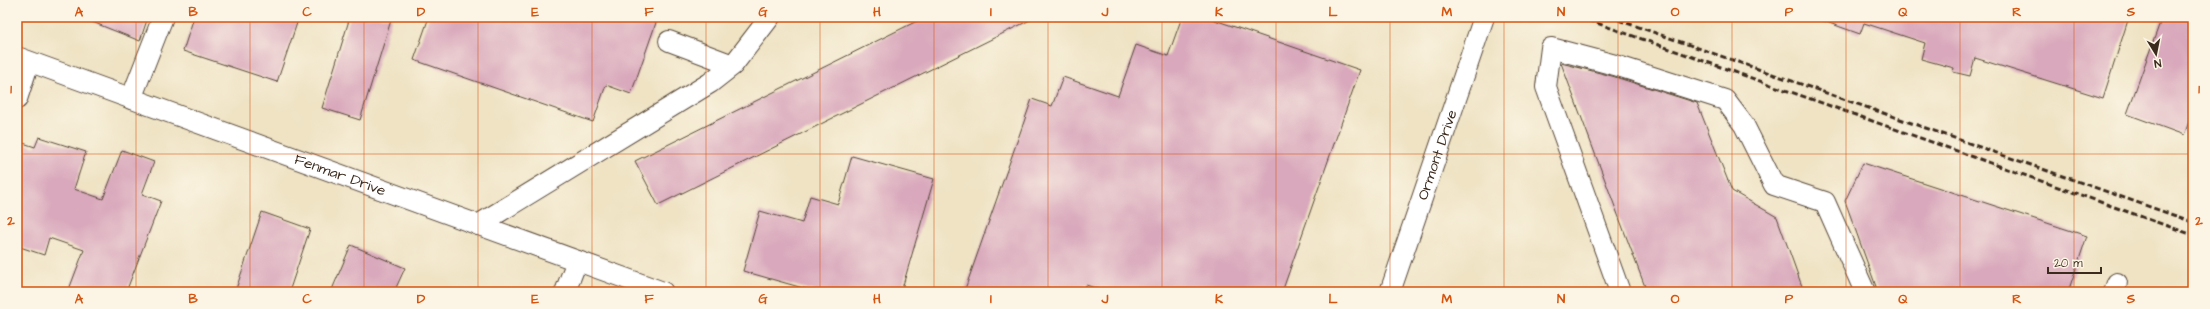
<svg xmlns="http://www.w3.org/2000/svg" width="2210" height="309" font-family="'Architects Daughter',sans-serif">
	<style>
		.building { fill: #d9a8bc }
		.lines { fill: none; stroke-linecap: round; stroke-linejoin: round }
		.minor-casing { stroke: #564637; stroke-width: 22 }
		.minor { stroke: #fff; stroke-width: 20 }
		.rail { stroke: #3b2a1e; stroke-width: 3; stroke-dasharray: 6 3; stroke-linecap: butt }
		.grid { fill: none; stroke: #d7540e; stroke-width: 1; stroke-opacity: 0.55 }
		.labels { text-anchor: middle; stroke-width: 3; stroke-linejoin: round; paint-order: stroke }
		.street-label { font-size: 15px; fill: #3b2a1e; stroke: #fcf5e5 }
		.neatline { fill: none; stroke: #d7540e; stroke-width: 1.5 }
		.grid-label { font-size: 13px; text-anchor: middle; font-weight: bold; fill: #d7540e }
	</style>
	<rect width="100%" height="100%" fill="#fcf5e5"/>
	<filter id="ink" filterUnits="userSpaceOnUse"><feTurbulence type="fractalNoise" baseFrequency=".025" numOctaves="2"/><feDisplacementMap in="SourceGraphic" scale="8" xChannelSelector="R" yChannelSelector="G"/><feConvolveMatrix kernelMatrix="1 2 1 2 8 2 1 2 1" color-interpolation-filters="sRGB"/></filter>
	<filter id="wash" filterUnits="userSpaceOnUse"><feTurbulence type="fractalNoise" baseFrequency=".012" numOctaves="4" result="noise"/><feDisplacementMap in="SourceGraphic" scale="16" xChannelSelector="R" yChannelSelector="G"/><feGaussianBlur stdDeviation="0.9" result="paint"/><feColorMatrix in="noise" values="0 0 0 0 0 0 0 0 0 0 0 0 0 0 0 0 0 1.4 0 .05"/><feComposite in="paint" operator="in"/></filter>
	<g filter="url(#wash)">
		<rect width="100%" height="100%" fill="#efe3c4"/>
		<g id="blocks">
			<path class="building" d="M80,17H148L140,41Z
				M194,17H299L277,82L183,51Z
				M350,17H392L360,120L322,108Z
				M429,17H658L631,94L606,85L593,122L414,60Z
				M925,17H1036L658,205L635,161Z
				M1182,17H1206L1360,70L1282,292H1107L1086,285L1083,292H964L1032,99L1052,106L1063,77L1118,96L1136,45L1168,56Z
				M1818,17H2129L2103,98L1975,58L1970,76L1953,72L1954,68L1921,59L1925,43L1864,23L1860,34L1818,19Z
				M2162,17H2193V111L2184,135L2127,114Z
				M1561,63L1612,76L1697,103L1732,191L1777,217L1804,292H1647Z
				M39,137L86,152L74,189L103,199L122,150L154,162L142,194L161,201L126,292H68L84,250L49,238L44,255L17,246V141L35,147Z
				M852,156L934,179L901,292H817L743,271L760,211L802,223L810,196L838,204Z
				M1863,163L2087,236L2068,292H1878L1845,201Z
				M262,212L310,229L289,292H235Z
				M351,245L405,268L394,292H331Z"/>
		</g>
	</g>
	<g filter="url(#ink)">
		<use href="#blocks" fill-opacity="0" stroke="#564637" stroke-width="1"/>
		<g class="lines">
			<defs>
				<g id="minor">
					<path d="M669,41L733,65"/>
					<path id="s1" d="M17,57L663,292"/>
					<path d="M17,99L29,62"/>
					<path d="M131,99L163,17"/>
					<path d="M478,225L710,83L733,65L770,17"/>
					<path d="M565,292L577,261"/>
					<path id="s2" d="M1390,292L1484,17"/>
					<path d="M1620,292L1546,87L1551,48L1615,65L1725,100L1744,125L1774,185L1825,202L1865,292"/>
					<path d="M2114,292L2117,283"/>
				</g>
			</defs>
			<use href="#minor" class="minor-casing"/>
			<use href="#minor" class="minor"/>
			<path class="rail" d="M1580,17L2193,235
				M1610,17L2193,222"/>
		</g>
	</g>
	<path class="grid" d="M136,17V292M250,17V292M364,17V292M478,17V292M592,17V292M706,17V292M820,17V292M934,17V292M1048,17V292M1162,17V292M1276,17V292M1390,17V292M1504,17V292M1618,17V292M1732,17V292M1846,17V292M1960,17V292M2074,17V292M17,154H2193"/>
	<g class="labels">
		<g class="street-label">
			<text dy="5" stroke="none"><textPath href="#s2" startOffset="145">Ormont Drive</textPath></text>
			<text dy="5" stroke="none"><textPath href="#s1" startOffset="344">Fenmar Drive</textPath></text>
		</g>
	</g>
	<rect width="2210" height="309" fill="none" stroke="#fcf5e5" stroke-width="44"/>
	<g transform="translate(2156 54) rotate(170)" stroke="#fcf5e5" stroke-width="3" paint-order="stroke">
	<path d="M0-3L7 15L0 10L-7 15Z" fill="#3b2a1e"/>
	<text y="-6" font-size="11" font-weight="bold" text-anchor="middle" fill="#3b2a1e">N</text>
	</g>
	<path d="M2048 267v6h53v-6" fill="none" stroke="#3b2a1e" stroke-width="2"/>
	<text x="2054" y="267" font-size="12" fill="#3b2a1e" stroke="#fcf5e5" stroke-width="3" paint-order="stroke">20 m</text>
	<rect x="22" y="22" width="2166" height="265" class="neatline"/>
	<g class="grid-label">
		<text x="79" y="16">A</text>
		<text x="193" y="16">B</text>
		<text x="307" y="16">C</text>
		<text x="421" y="16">D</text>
		<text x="535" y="16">E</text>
		<text x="649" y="16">F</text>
		<text x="763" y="16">G</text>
		<text x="877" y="16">H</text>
		<text x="991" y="16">I</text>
		<text x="1105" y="16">J</text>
		<text x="1219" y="16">K</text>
		<text x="1333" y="16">L</text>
		<text x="1447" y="16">M</text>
		<text x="1561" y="16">N</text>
		<text x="1675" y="16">O</text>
		<text x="1789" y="16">P</text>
		<text x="1903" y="16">Q</text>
		<text x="2017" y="16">R</text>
		<text x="2131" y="16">S</text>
		<text x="11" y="93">1</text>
		<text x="2199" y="93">1</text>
		<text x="11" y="225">2</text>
		<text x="2199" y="225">2</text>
		<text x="79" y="303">A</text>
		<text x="193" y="303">B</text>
		<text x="307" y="303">C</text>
		<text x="421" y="303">D</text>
		<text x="535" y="303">E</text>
		<text x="649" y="303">F</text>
		<text x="763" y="303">G</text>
		<text x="877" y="303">H</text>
		<text x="991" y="303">I</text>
		<text x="1105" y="303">J</text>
		<text x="1219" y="303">K</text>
		<text x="1333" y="303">L</text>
		<text x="1447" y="303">M</text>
		<text x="1561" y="303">N</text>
		<text x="1675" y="303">O</text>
		<text x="1789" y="303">P</text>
		<text x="1903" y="303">Q</text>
		<text x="2017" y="303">R</text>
		<text x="2131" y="303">S</text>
	</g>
</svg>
